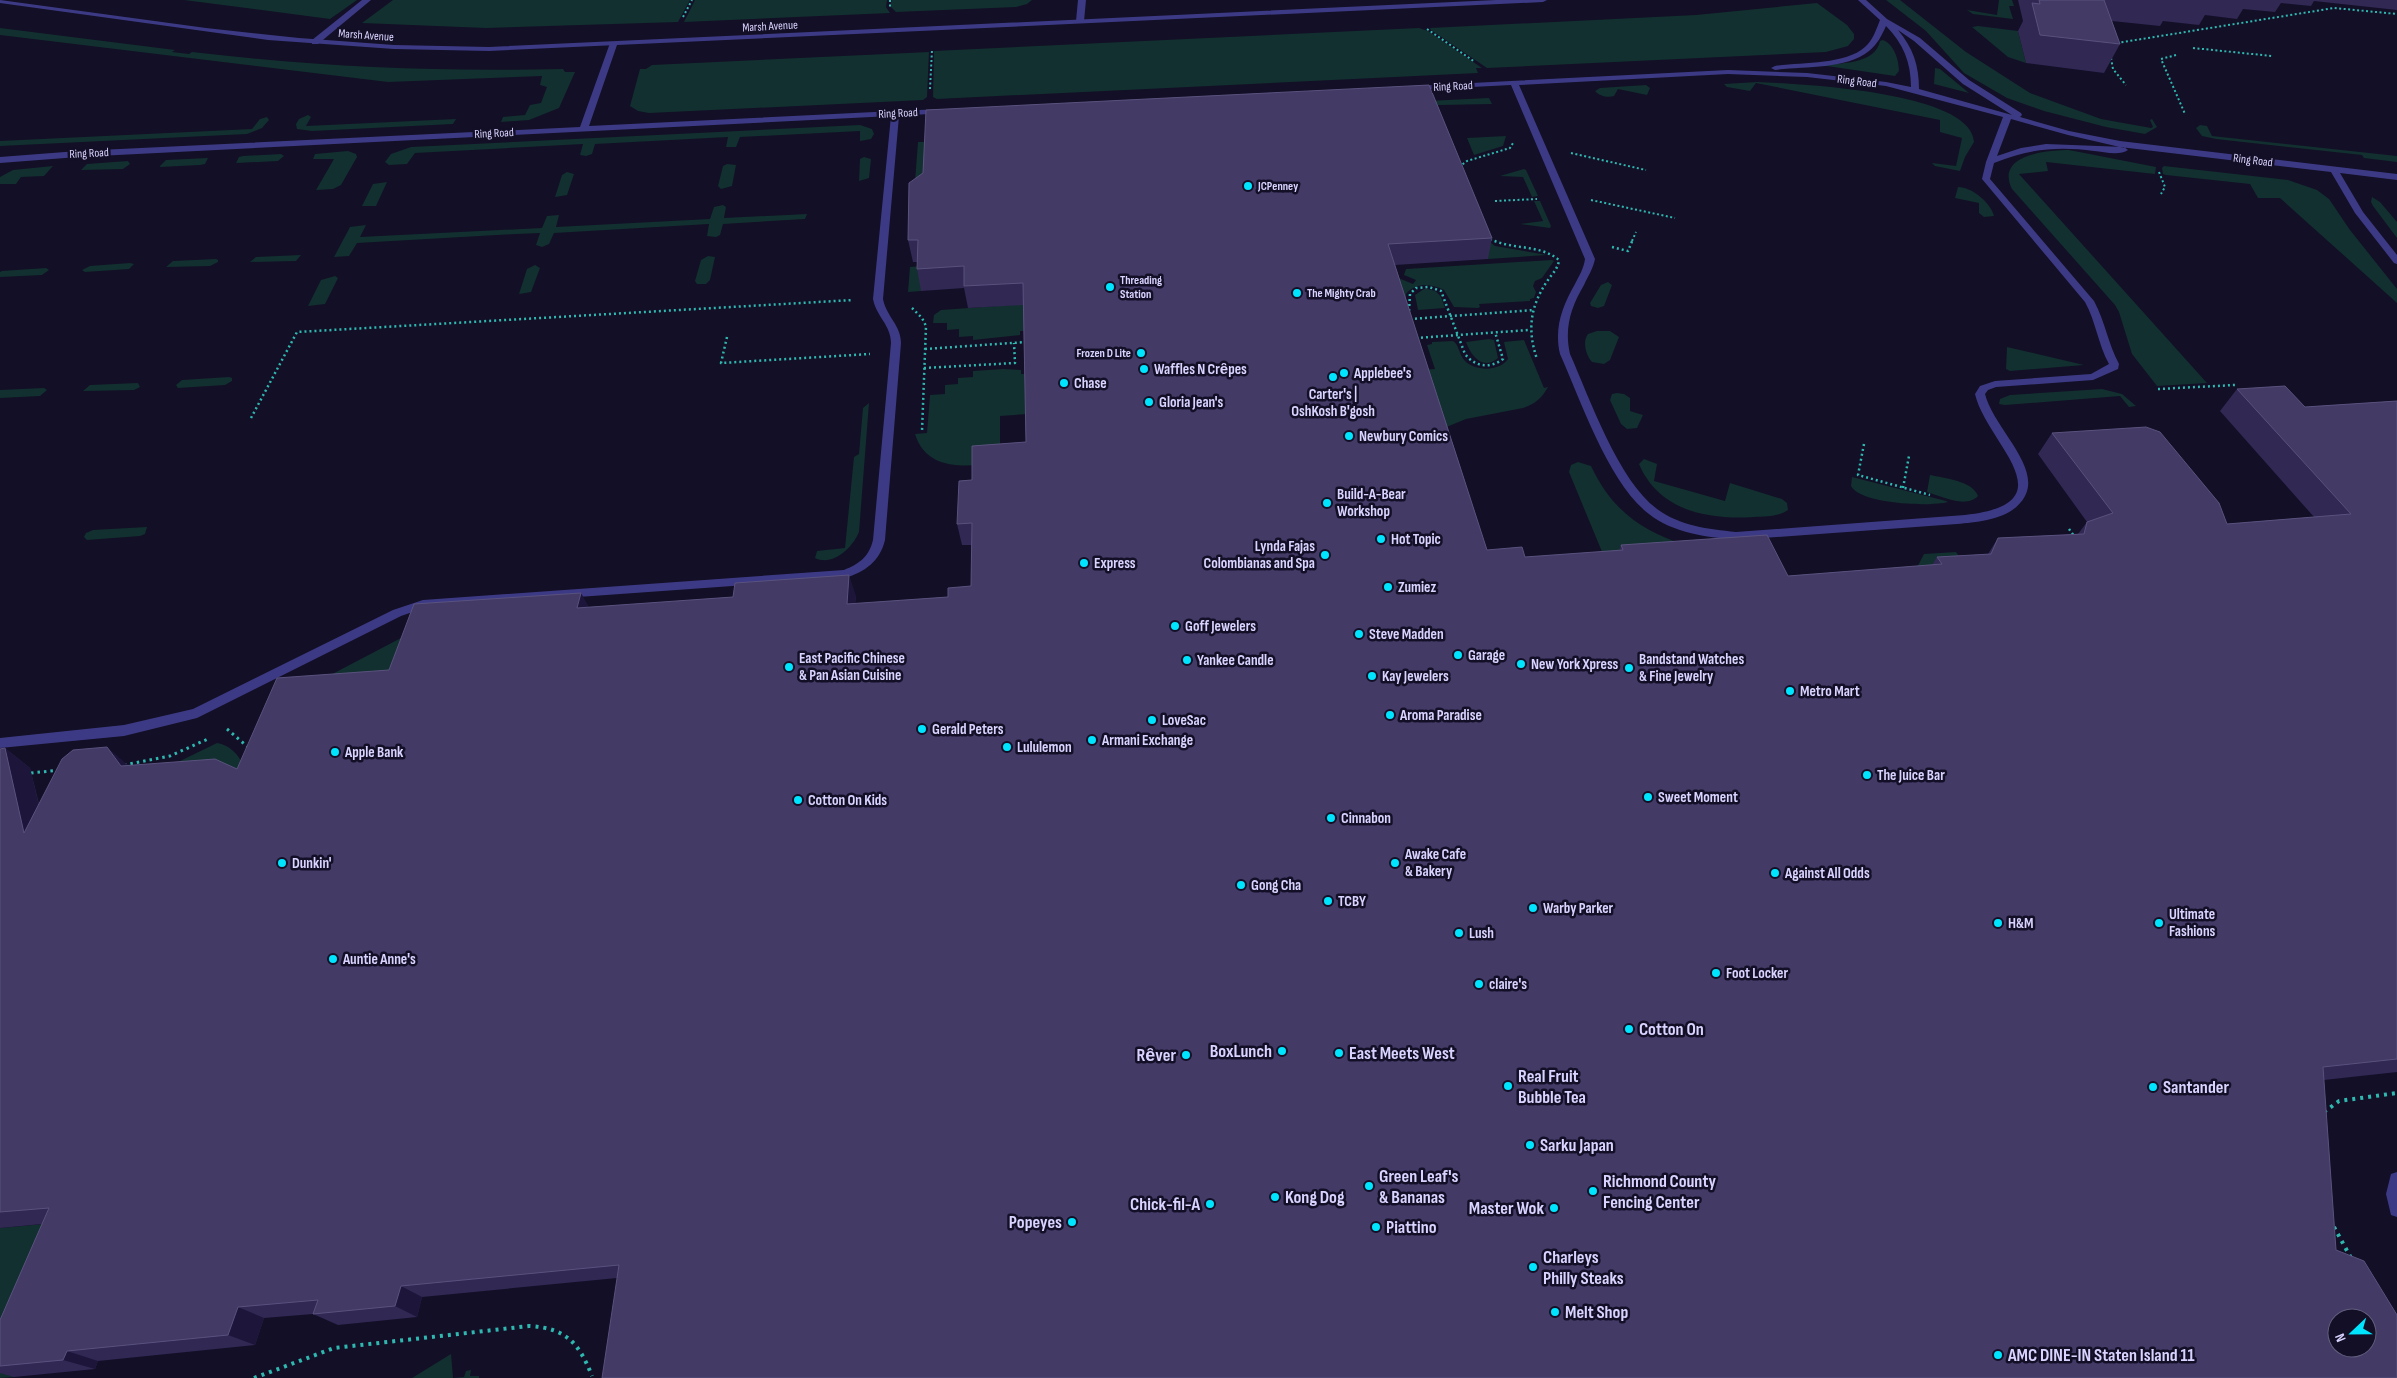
<svg xmlns="http://www.w3.org/2000/svg" width="2397" height="1378" font-family="'Sofia Sans Condensed',sans-serif">
	<style>
		.green { fill: #12302f }
		.lines { fill: none; stroke-linecap: round; stroke-linejoin: round }
		.path-far3 { stroke: #2fb8b0; stroke-width: 2; stroke-dasharray: 2 2.5; stroke-linecap: butt }
		.path-far2 { stroke: #2fb8b0; stroke-width: 2.5; stroke-dasharray: 2 3; stroke-linecap: butt }
		.path-far1 { stroke: #2fb8b0; stroke-width: 3; stroke-dasharray: 2.5 4; stroke-linecap: butt }
		.path { stroke: #2fb8b0; stroke-width: 4; stroke-dasharray: 3 5; stroke-linecap: butt }
		.service { fill: #3d3a85; fill-rule: evenodd }
		.minor { fill: #3d3a85; fill-rule: evenodd }
		.tertiary { fill: #3d3a85; fill-rule: evenodd }
		.wall { fill: #312854 }
		.shaded-wall { fill: #1d163a }
		.building { fill: #433a66; stroke: #5a527e; fill-rule: evenodd }
		.poi-dot { fill: #00e5ff; stroke: #130f26; stroke-width: 2 }
		.labels { text-anchor: middle; stroke-width: 5; stroke-linejoin: round; paint-order: stroke }
		.far-street-label { font-size: 12px; fill: #d9d4ff; stroke: #130f26 }
		.far-poi-label { font-size: 12px; font-weight: bold; fill: #d9d4ff; stroke: #130f26; text-anchor: start }
		.poi-label { font-size: 15px; font-weight: bold; fill: #d9d4ff; stroke: #130f26; text-anchor: start }
		.near-poi-label { font-size: 18px; font-weight: bold; fill: #d9d4ff; stroke: #130f26; text-anchor: start }
	</style>
	<rect width="100%" height="100%" fill="#130f26"/>
	<path class="green" d="M184,0H357L330,19Z
		M393,0H690L678,22L486,28L362,23Z
		M695,0H887L886,7L890,13L684,22Z
		M892,0H1032L1027,4L1016,7L896,12L890,6Z
		M1886,0H1900L1966,52L2030,93L2101,119L2151,128L2153,127L2150,120L2152,119L2157,127L2145,134L2106,127L2044,111L2007,98L1964,73L1926,31Z
		M1999,0H2012L2014,6H2009L2013,19L1973,14L1967,10L1997,15Z
		M1817,3L1847,25L1854,34V39L1848,46L1826,52L1487,68L1431,30L1430,28L1696,15Z
		M1978,26L2018,31L2026,63L2008,57L1972,27Z
		M0,28L175,50L172,52L189,54L192,52C319,67 435,72 563,69L565,72H575L559,108L529,120L501,122L503,117L525,115L530,105L541,103L547,87L540,85L542,76L388,82L0,35Z
		M1419,28L1428,31L1482,68H1476L1478,73L937,99L933,97L934,51Z
		M1883,40C1894,44 1899,60 1899,71L1895,76L1820,65C1840,63 1875,65 1880,41Z
		M929,52L927,97L923,100L649,113L638,111L630,106L640,69H646L652,65Z
		M1935,68L1940,69L1969,93L1934,84Z
		M1758,82C1796,84 1972,91 1974,142L1965,157L1960,171L1935,166L1932,163L1956,166L1962,138L1940,132V120L1756,83L1750,91L1727,87L1724,84Z
		M1646,85L1650,88L1647,95L1618,89L1614,96C1608,98 1599,96 1595,91L1600,88Z
		M1489,98L1492,104L1285,108Z
		M308,115L311,117L306,126L456,119L453,124L312,131L297,129L296,124L299,119Z
		M267,117L269,120L262,128L247,134L0,146V141L252,129L260,119Z
		M860,125L872,129L874,134L871,139L860,141V131L740,137L736,147H726L728,137L595,144L592,154L586,156L580,155L583,144L415,153L407,164L389,165L385,162L391,154L411,147Z
		M2200,125L2207,126L2212,136L2397,156V162L2364,158L2362,155L2216,139L2202,136L2196,128Z
		M1506,136L1503,146L1474,155L1467,138Z
		M918,142H929L927,181L915,182Z
		M2069,150L2156,167L2155,174L2046,162L2048,171L2019,174L2207,383L2157,386L2132,354L2119,312L2115,305L2012,189C1995,155 2047,150 2069,150Z
		M348,151L356,154L357,157L341,185L333,189L316,190L334,159H313L315,154Z
		M281,154L284,156L278,161L236,163L239,157L243,156Z
		M864,157L871,159L869,178L859,181L860,159Z
		M208,158L205,164L200,165L159,167L166,160Z
		M128,161L130,164L123,169L81,170L87,164Z
		M727,164L736,165L732,186L721,189L718,186L723,166Z
		M53,166L44,176L21,177L16,184H0V177L13,170Z
		M2164,166L2288,180L2317,190L2329,199L2350,230L2397,289V303L2280,198H2258L2250,184L2166,175L2163,174L2162,168Z
		M1524,169L1526,170L1538,196L1532,197L1523,177L1500,176Z
		M567,172L574,174L567,195L555,197L562,175Z
		M387,182L376,206H362L373,184Z
		M1958,187C1972,187 1991,203 1994,216L1984,217L1979,213V203L1955,198Z
		M2372,197L2380,202L2397,222V238L2373,206L2371,202Z
		M1534,201H1540L1551,226L1550,228L1520,224L1543,221Z
		M723,205L726,207L724,218L807,214L805,219L723,224L720,235L716,237L707,236L709,224L554,233L549,244L542,247L536,245L540,233L516,234L357,243L349,256L334,257L350,227L366,225L360,237L542,228L547,216L559,215L556,227L710,219L714,207Z
		M1477,232L1495,246L1547,255L1488,259Z
		M301,255L296,261L250,262L256,257Z
		M708,256L715,257L710,280L706,284H697L695,281L701,260Z
		M216,259L218,260V262L210,266L166,267L173,261Z
		M1552,260L1554,261L1542,278L1535,281L1533,286L1536,292L1534,298L1530,299V301L1479,304L1480,307L1478,308L1454,307L1444,290C1432,284 1415,282 1406,294V300L1396,277L1413,284L1416,280L1404,275L1406,269Z
		M130,263L134,264L129,269L85,272L82,270L90,266Z
		M535,265L540,268L531,292L519,294L527,269Z
		M922,266L921,291L908,292L910,267Z
		M46,268L49,270L42,275L0,277V272L2,271Z
		M335,276L338,278L325,304L308,306L321,280Z
		M1608,282L1612,285L1604,306L1598,308L1591,306L1590,303L1601,285Z
		M1424,289C1438,289 1441,295 1445,308L1418,310L1415,295Z
		M1026,304V331H1020V335L973,340V336L959,337V329L947,330V323H933L934,315L941,310Z
		M1597,331H1610L1619,337L1610,360L1604,364L1592,362C1586,355 1582,342 1588,334Z
		M1489,339L1494,340L1498,358C1483,371 1471,356 1466,342Z
		M1524,340L1544,388L1548,387C1542,398 1535,404 1523,408L1466,419L1444,428L1419,370L1435,369L1427,345L1432,344V342L1453,341C1459,344 1459,355 1465,361C1475,371 1499,372 1508,359L1504,342Z
		M2007,347L2084,365L2010,371L2006,369Z
		M1003,369L1021,370V374H1027L1028,414L1000,416V445L1021,460C986,463 929,480 915,434L927,433L930,395L945,394V385L958,384V378L973,377V371Z
		M229,377L232,378V381L225,385L178,388L176,385L182,380Z
		M138,383L140,387L134,390L83,391L90,385Z
		M44,388L47,390L40,396L0,398V390Z
		M2102,389L2122,394L2136,406L2129,407L2120,396L2005,405L1999,404L2000,399L2010,395Z
		M1617,393L1624,394L1630,398V411L1643,415L1637,428L1627,429L1621,424L1610,400L1612,394Z
		M869,403L859,532C853,547 833,567 815,558L817,551L845,548L854,457L859,454L863,408Z
		M1644,459L1657,464L1654,481L1725,501L1730,483L1782,499L1787,503L1788,510C1778,517 1766,516 1754,517C1708,520 1659,511 1639,464Z
		M1578,462L1591,466C1612,510 1640,530 1685,545L1605,559L1569,472L1571,465Z
		M1930,475C1944,478 1973,481 1978,496C1966,509 1941,496 1927,492Z
		M1852,477L1946,501L1948,502C1930,507 1860,504 1851,486Z
		M147,527L145,534L140,536L87,540L84,537L86,533L93,530Z
		M1956,552L1972,575L1911,579L1924,554Z
		M401,638L378,702L298,692Z
		M217,743C235,746 243,762 249,778L178,762Z
		M90,1196L14,1377L0,1378V1228L44,1224Z
		M451,1354L453,1378L464,1377L466,1371L471,1370L470,1376H479V1378H412Z"/>
	<g class="lines">
		<path class="path-far3" d="M890,0V8
			M683,17L692,0
			M1427,29L1475,62
			M2117,43L2334,8L2397,14
			M2193,48L2272,56
			M2176,55L2161,59L2185,114
			M2111,58L2113,69L2126,85
			M930,89L932,50
			M1571,153L1646,170
			M1459,167L1467,161L1510,148L1513,143
			M2159,172L2165,187L2161,194
			M1591,200L1675,218
			M1495,201L1537,199
			M1489,239L1493,241
			M1632,241L1636,232"/>
		<path class="path-far2" d="M1490,239C1512,250 1540,244 1559,260C1558,269 1552,274 1548,280C1530,306 1527,330 1537,359
			M1612,247L1628,251L1633,239
			M912,308L922,318L926,326L922,431
			M1409,311L1410,294L1416,288L1429,287L1441,291L1465,354C1475,367 1490,369 1503,359L1495,332
			M1410,319L1534,310
			M727,337L721,363L870,354
			M1416,338L1529,330
			M925,349L1026,342
			M924,368L1015,363L1014,343
			M2158,389L2235,385
			M251,418L297,332L853,300
			M1864,444L1858,475L1930,495
			M1903,488L1909,456
			M2069,529L2074,536"/>
		<path class="path-far1" d="M227,729L249,748
			M124,765L170,756L210,738
			M31,773L60,770"/>
		<path class="path" d="M2324,1112L2339,1101L2397,1093
			M2334,1227L2351,1258
			M254,1378L334,1348L529,1326C566,1328 579,1343 592,1376"/>
		<path class="service" d="M362,0H371L318,44H312V40Z
			M1858,0H1866L1887,19L1920,38L1969,80L2021,113L2022,115L2020,117L2069,131L2120,141L2397,174V180L2340,173L2363,212L2397,255V264L2394,263L2355,213L2331,172L2120,147L2068,135L2011,119L1997,156L2021,148L2046,144L2124,147L2128,150C2120,156 2104,152 2094,151C2058,146 2027,149 1994,163L1990,179L2094,301C2105,321 2108,344 2119,364L2118,369L2093,380L1996,387L1988,390L1985,394C1993,427 2041,466 2025,496C2013,519 1980,522 1957,524L1736,540C1706,537 1673,533 1649,514C1609,484 1581,401 1560,354C1554,328 1562,307 1575,284C1579,276 1584,268 1585,259L1511,85L1413,90L1409,88L1413,86L1728,70L1807,73L1886,82L1911,87C1911,62 1903,43 1886,26C1882,35 1877,45 1869,51C1845,70 1804,66 1775,70L1771,68L1775,66C1801,62 1845,65 1865,47C1873,40 1876,30 1880,20ZM1898,30L1914,41L1963,84L2012,115L1919,89C1919,65 1913,48 1898,30ZM1728,74L1807,77L1886,86L2003,117L1986,162L1982,179L2085,302C2096,322 2098,344 2109,364L2091,374L1995,381L1980,386L1975,394C1986,443 2072,503 1965,515L1736,532C1708,529 1680,526 1657,509C1618,480 1590,399 1570,354C1564,328 1571,307 1584,285C1588,276 1593,269 1595,259L1519,85Z
			M610,43L617,45L589,126L895,111L943,109L947,111L943,113L899,116L883,299C886,316 901,325 901,343L885,540C880,561 865,572 845,578L424,608L401,616L197,718L124,736L0,748V738L124,725L193,709L393,610L423,600L844,570C859,564 869,557 873,540L891,343C891,325 876,316 873,299L891,116L78,157L0,163V157L78,151L580,127Z
			M2397,1172V1217L2391,1215L2386,1194L2391,1174Z"/>
		<path class="minor" d="M1078,0H1086L1084,21L1080,23L1076,21Z"/>
		<path class="tertiary" d="M0,0L206,28L299,38L394,45L489,47L1496,0H1547L1543,2L489,51L394,49L268,40L0,3Z"/>
	</g>
	<path class="wall" d="M2018,0H2397V10L2314,1L2311,6L2281,3L2275,12L2243,9L2237,19L2205,15L2199,25L2163,21L2160,26L2112,21L2120,44L2104,73L2026,63L2018,31L2023,21Z
		M909,183L1492,238L1488,259L1395,265L1487,550L1525,557L1619,551L1621,545L1788,576L1932,565L1937,557L1988,554L1998,538L2078,534L2087,522L2038,454L2052,433L2227,524L2314,517L2220,411L2237,389L2305,407L2397,401V1072L2324,1080L617,1278L422,1297L417,1317L338,1325L313,1314L264,1318L255,1345L98,1361L95,1369L14,1377L0,1373V1320L42,1224L0,1228V749L5,748L30,768L39,804L128,765L237,769L389,670L589,607L856,596L855,604L948,597L971,586L972,545H962L957,524L972,480L1026,442L1023,305L968,308L964,288L921,291L917,269V262H913L908,240Z"/>
	<path class="shaded-wall" d="M849,575L856,596L853,625L847,604Z
		M581,593L593,614L577,608Z
		M107,747L130,767L121,766Z
		M5,748L30,768L50,852L24,833Z
		M401,1286L422,1297L417,1317L395,1306Z
		M238,1307L264,1318L255,1345L228,1335Z
		M67,1351L98,1361L95,1369L63,1360Z"/>
	<path class="building" d="M2039,0H2104L2120,44L2040,35L2032,3L2040,4Z
		M1429,85L1492,238L1388,244L1487,550L1522,547L1525,557L1623,550L1621,545L1767,535L1788,576L1942,564L1937,557L1991,554L1998,538L2084,534L2087,522L2113,513L2052,433L2146,427L2160,432L2219,503L2227,524L2351,514L2237,389L2285,386L2305,407L2397,401V1059L2323,1067L2336,1250L2364,1261L2397,1315V1378H602L619,1265L401,1286L395,1306L313,1314L318,1300L238,1307L228,1335L67,1351L63,1360L0,1366V1320L49,1208L0,1212V749L5,748L24,833L62,759L73,750L107,747L121,766L215,759L237,769L277,678L389,670L414,604L581,593L577,608L733,597L735,583L849,575L847,604L948,597V588L971,586L972,523L957,524L959,481L972,480V446L1026,442L1023,283L964,286V266L917,269L918,240H908L909,183L923,173L926,110ZM2337,1318H2367V1348H2337Z"/>
	<g class="poi-dot">
		<circle cx="1248" cy="186" r="5"/>
		<circle cx="1110" cy="287" r="5"/>
		<circle cx="1297" cy="293" r="5"/>
		<circle cx="1141" cy="353" r="5"/>
		<circle cx="1144" cy="369" r="5"/>
		<circle cx="1344" cy="373" r="5"/>
		<circle cx="1333" cy="377" r="5"/>
		<circle cx="1064" cy="383" r="5"/>
		<circle cx="1149" cy="402" r="5"/>
		<circle cx="1349" cy="436" r="5"/>
		<circle cx="1327" cy="503" r="5"/>
		<circle cx="1381" cy="539" r="5"/>
		<circle cx="1325" cy="555" r="5"/>
		<circle cx="1084" cy="563" r="5"/>
		<circle cx="1388" cy="587" r="5"/>
		<circle cx="1175" cy="626" r="5"/>
		<circle cx="1359" cy="634" r="5"/>
		<circle cx="1458" cy="655" r="5"/>
		<circle cx="1187" cy="660" r="5"/>
		<circle cx="1521" cy="664" r="5"/>
		<circle cx="789" cy="667" r="5"/>
		<circle cx="1629" cy="668" r="5"/>
		<circle cx="1372" cy="676" r="5"/>
		<circle cx="1790" cy="691" r="5"/>
		<circle cx="1390" cy="715" r="5"/>
		<circle cx="1152" cy="720" r="5"/>
		<circle cx="922" cy="729" r="5"/>
		<circle cx="1092" cy="740" r="5"/>
		<circle cx="1007" cy="747" r="5"/>
		<circle cx="335" cy="752" r="5"/>
		<circle cx="1867" cy="775" r="5"/>
		<circle cx="1648" cy="797" r="5"/>
		<circle cx="798" cy="800" r="5"/>
		<circle cx="1331" cy="818" r="5"/>
		<circle cx="282" cy="863" r="5"/>
		<circle cx="1395" cy="863" r="5"/>
		<circle cx="1775" cy="873" r="5"/>
		<circle cx="1241" cy="885" r="5"/>
		<circle cx="1328" cy="901" r="5"/>
		<circle cx="1533" cy="908" r="5"/>
		<circle cx="1998" cy="923" r="5"/>
		<circle cx="2159" cy="923" r="5"/>
		<circle cx="1459" cy="933" r="5"/>
		<circle cx="333" cy="959" r="5"/>
		<circle cx="1716" cy="973" r="5"/>
		<circle cx="1479" cy="984" r="5"/>
		<circle cx="1629" cy="1029" r="5"/>
		<circle cx="1282" cy="1051" r="5"/>
		<circle cx="1339" cy="1053" r="5"/>
		<circle cx="1186" cy="1055" r="5"/>
		<circle cx="1508" cy="1086" r="5"/>
		<circle cx="2153" cy="1087" r="5"/>
		<circle cx="1530" cy="1145" r="5"/>
		<circle cx="1369" cy="1186" r="5"/>
		<circle cx="1593" cy="1191" r="5"/>
		<circle cx="1275" cy="1197" r="5"/>
		<circle cx="1210" cy="1204" r="5"/>
		<circle cx="1554" cy="1208" r="5"/>
		<circle cx="1072" cy="1222" r="5"/>
		<circle cx="1376" cy="1227" r="5"/>
		<circle cx="1533" cy="1267" r="5"/>
		<circle cx="1555" cy="1312" r="5"/>
		<circle cx="1998" cy="1355" r="5"/>
	</g>
	<g class="labels">
		<g class="far-street-label">
			<text transform="translate(770 26) rotate(-3)" y="4">Marsh Avenue</text>
			<text transform="translate(366 35) rotate(4)" y="4">Marsh Avenue</text>
			<text transform="translate(1857 81) rotate(7)" y="4">Ring Road</text>
			<text transform="translate(1453 86) rotate(-3)" y="4">Ring Road</text>
			<text transform="translate(898 113) rotate(-3)" y="4">Ring Road</text>
			<text transform="translate(494 133) rotate(-3)" y="4">Ring Road</text>
			<text transform="translate(89 153) rotate(-3)" y="4">Ring Road</text>
			<text transform="translate(2253 160) rotate(7)" y="4">Ring Road</text>
		</g>
		<g class="far-poi-label">
			<text x="1258" y="190">JCPenney</text>
			<text x="1120" y="284">Threading<tspan x="1120" dy="14">Station</tspan></text>
			<text x="1307" y="297">The Mighty Crab</text>
			<text x="1131" y="357" text-anchor="end">Frozen D Lite</text>
		</g>
		<g class="poi-label">
			<text x="1154" y="374">Waffles N Crȇpes</text>
			<text x="1354" y="378">Applebee's</text>
			<text x="1074" y="388">Chase</text>
			<text x="1333" y="399" text-anchor="middle">Carter's |<tspan x="1333" dy="17">OshKosh B'gosh</tspan></text>
			<text x="1159" y="407">Gloria Jean's</text>
			<text x="1359" y="441">Newbury Comics</text>
			<text x="1337" y="499">Build-A-Bear<tspan x="1337" dy="17">Workshop</tspan></text>
			<text x="1391" y="544">Hot Topic</text>
			<text x="1315" y="551" text-anchor="end">Lynda Fajas<tspan x="1315" dy="17">Colombianas and Spa</tspan></text>
			<text x="1094" y="568">Express</text>
			<text x="1398" y="592">Zumiez</text>
			<text x="1185" y="631">Goff Jewelers</text>
			<text x="1369" y="639">Steve Madden</text>
			<text x="1468" y="660">Garage</text>
			<text x="799" y="663">East Pacific Chinese<tspan x="799" dy="17">&amp; Pan Asian Cuisine</tspan></text>
			<text x="1639" y="664">Bandstand Watches<tspan x="1639" dy="17">&amp; Fine Jewelry</tspan></text>
			<text x="1197" y="665">Yankee Candle</text>
			<text x="1531" y="669">New York Xpress</text>
			<text x="1382" y="681">Kay Jewelers</text>
			<text x="1800" y="696">Metro Mart</text>
			<text x="1400" y="720">Aroma Paradise</text>
			<text x="1162" y="725">LoveSac</text>
			<text x="932" y="734">Gerald Peters</text>
			<text x="1102" y="745">Armani Exchange</text>
			<text x="1017" y="752">Lululemon</text>
			<text x="345" y="757">Apple Bank</text>
			<text x="1877" y="780">The Juice Bar</text>
			<text x="1658" y="802">Sweet Moment</text>
			<text x="808" y="805">Cotton On Kids</text>
			<text x="1341" y="823">Cinnabon</text>
			<text x="1405" y="859">Awake Cafe<tspan x="1405" dy="17">&amp; Bakery</tspan></text>
			<text x="292" y="868">Dunkin'</text>
			<text x="1785" y="878">Against All Odds</text>
			<text x="1251" y="890">Gong Cha</text>
			<text x="1338" y="906">TCBY</text>
			<text x="1543" y="913">Warby Parker</text>
			<text x="2169" y="919">Ultimate<tspan x="2169" dy="17">Fashions</tspan></text>
			<text x="2008" y="928">H&amp;M</text>
			<text x="1469" y="938">Lush</text>
			<text x="343" y="964">Auntie Anne's</text>
			<text x="1726" y="978">Foot Locker</text>
			<text x="1489" y="989">claire's</text>
		</g>
		<g class="near-poi-label">
			<text x="1639" y="1035">Cotton On</text>
			<text x="1272" y="1057" text-anchor="end">BoxLunch</text>
			<text x="1349" y="1059">East Meets West</text>
			<text x="1176" y="1061" text-anchor="end">Rȇver</text>
			<text x="1518" y="1082">Real Fruit<tspan x="1518" dy="21">Bubble Tea</tspan></text>
			<text x="2163" y="1093">Santander</text>
			<text x="1540" y="1151">Sarku Japan</text>
			<text x="1379" y="1182">Green Leaf's<tspan x="1379" dy="21">&amp; Bananas</tspan></text>
			<text x="1603" y="1187">Richmond County<tspan x="1603" dy="21">Fencing Center</tspan></text>
			<text x="1285" y="1203">Kong Dog</text>
			<text x="1200" y="1210" text-anchor="end">Chick-fil-A</text>
			<text x="1544" y="1214" text-anchor="end">Master Wok</text>
			<text x="1062" y="1228" text-anchor="end">Popeyes</text>
			<text x="1386" y="1233">Piattino</text>
			<text x="1543" y="1263">Charleys<tspan x="1543" dy="21">Philly Steaks</tspan></text>
			<text x="1565" y="1318">Melt Shop</text>
			<text x="2008" y="1361">AMC DINE-IN Staten Island 11</text>
		</g>
	</g>
	<g transform="translate(2352 1333) rotate(248)"><circle r="24" fill="#130f26" stroke="#625e7d"/>
	<path d="M0-4L9 19L0 12L-9 19Z" fill="#00e5ff"/>
	<text y="-8" font-size="14" font-weight="bold" text-anchor="middle" fill="#d9d4ff">N</text>
	</g>
</svg>
